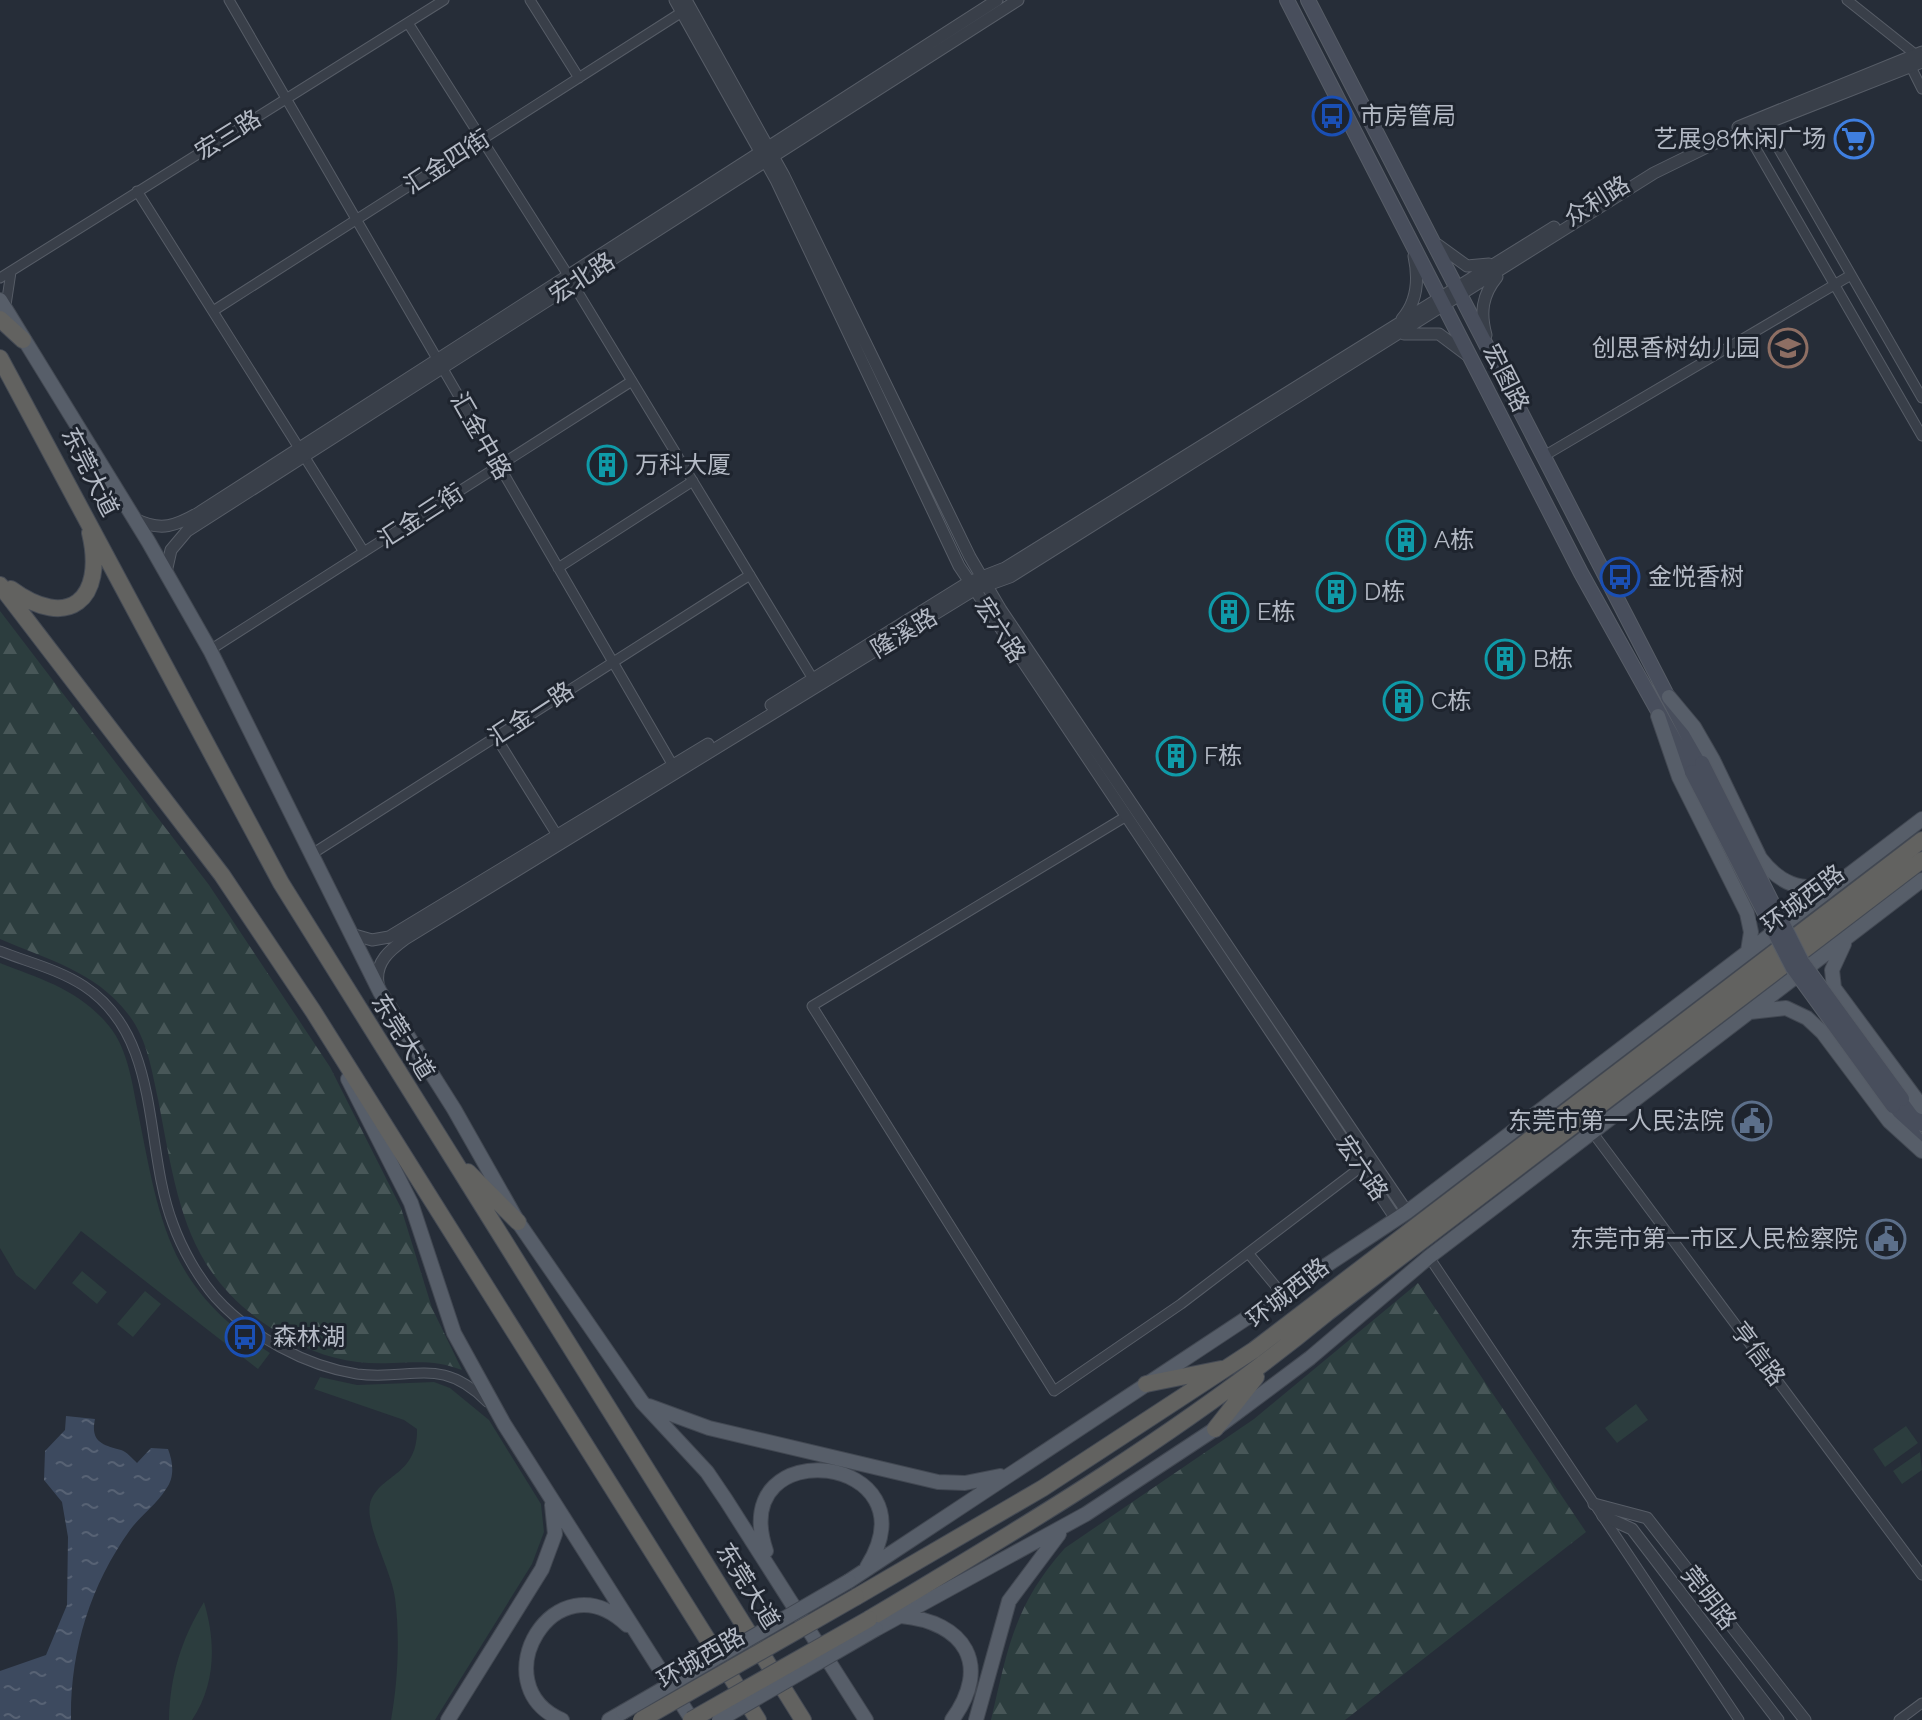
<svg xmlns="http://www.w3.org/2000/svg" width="1922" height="1720" font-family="Raleway,'Noto Sans SC',sans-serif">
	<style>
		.forest { fill: url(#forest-firs) }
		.garden { fill: #2c3d3e }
		.water { fill: url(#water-ripples) }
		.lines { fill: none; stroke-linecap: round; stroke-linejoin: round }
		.minor-casing { stroke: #575d67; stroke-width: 11 }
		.tertiary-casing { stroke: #575d67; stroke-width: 13 }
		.secondary-casing { stroke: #575d67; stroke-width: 16 }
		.primary-casing { stroke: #424852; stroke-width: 16 }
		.trunk-casing { stroke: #444a54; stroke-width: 18 }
		.minor { stroke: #393f49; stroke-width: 9 }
		.tertiary { stroke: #393f49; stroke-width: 11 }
		.secondary { stroke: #484e5c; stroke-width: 14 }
		.primary { stroke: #575e69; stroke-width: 14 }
		.trunk { stroke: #626260; stroke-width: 16 }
		.secondary-bridge-casing { stroke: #575d67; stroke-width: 16; stroke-linecap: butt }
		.primary-bridge-casing { stroke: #424852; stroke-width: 16; stroke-linecap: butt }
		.trunk-bridge-casing { stroke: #444a54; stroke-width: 18; stroke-linecap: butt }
		.secondary-bridge { stroke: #484e5c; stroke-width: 14 }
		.primary-bridge { stroke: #575e69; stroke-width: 14 }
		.trunk-bridge { stroke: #626260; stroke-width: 16 }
		.labels { text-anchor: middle; stroke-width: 6; stroke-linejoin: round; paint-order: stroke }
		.poi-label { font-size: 24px; fill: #b4bac5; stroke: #1e242e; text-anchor: start }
		.street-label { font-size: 24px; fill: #b4bac5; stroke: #1e242e }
	</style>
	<defs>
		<pattern id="forest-firs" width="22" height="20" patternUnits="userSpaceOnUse" patternTransform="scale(2)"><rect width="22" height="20" fill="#2c3d3e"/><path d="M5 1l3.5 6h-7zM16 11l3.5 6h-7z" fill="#485758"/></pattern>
		<pattern id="water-ripples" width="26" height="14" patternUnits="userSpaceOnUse" patternTransform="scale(2)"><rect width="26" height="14" fill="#3d4a5f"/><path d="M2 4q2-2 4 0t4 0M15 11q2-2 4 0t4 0" fill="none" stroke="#576274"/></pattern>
	</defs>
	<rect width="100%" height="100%" fill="#262d38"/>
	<path class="forest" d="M0,611L209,885L330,1067L401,1208L432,1308L462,1370C436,1360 419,1362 392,1363C357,1365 323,1358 293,1341C186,1283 179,1208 158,1099C152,1071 147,1038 128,1014C95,971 48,960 0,939Z
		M1418,1283L1586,1532L1345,1720H991C1008,1648 1014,1605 1065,1548L1254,1419Z"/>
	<path class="garden" d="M0,963C41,979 80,990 109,1026C128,1049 132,1083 138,1112C160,1223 168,1288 270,1353L258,1369L81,1231L35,1290L16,1275L0,1248Z
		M82,1271L107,1292L97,1304L72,1283Z
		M145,1291L161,1304L133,1337L117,1324Z
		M320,1377L357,1385L434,1382L450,1388L489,1420L541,1504L544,1532L532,1564L435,1720H391C398,1681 400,1637 395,1598C392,1572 365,1525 370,1504C378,1474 418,1477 417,1429L404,1420L314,1389Z
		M1636,1404L1648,1420L1617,1443L1605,1428Z
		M1906,1426L1918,1443L1885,1467L1873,1449Z
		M1920,1452L1922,1470L1902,1484L1893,1471Z
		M204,1602C216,1642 216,1684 192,1720H169C170,1676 181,1640 204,1602Z"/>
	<path class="water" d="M66,1416L95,1419C90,1442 103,1445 121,1450C126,1451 133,1459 137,1463L151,1448L168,1449C173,1462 175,1477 166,1489C157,1504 140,1516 130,1530C90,1586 70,1651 71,1720H0V1671L46,1655L67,1605L68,1537L62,1502L44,1480L45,1451L65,1430Z"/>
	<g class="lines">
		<defs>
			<path id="minor" d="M229,0L675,769
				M530,0L579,78
				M1847,0L1915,54
				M408,23L568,275
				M1909,63L1922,89
				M1762,120L1922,398
				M1744,128L1922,436
				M137,191L299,448
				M0,278L444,0
				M573,284L813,679
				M6,305L11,272
				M213,311L682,12
				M304,456L364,552
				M1544,456L1851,275
				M558,568L693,481
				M210,650L632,381
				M496,737L557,835
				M1125,817L812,1006L1054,1391L1181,1304L1361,1167
				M312,854L750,575
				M0,951C27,962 58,969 84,986C163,1038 143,1146 173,1224C182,1249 198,1277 215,1297C250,1336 306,1366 357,1374C412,1381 441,1355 487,1402
				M1593,1133L1922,1575
				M1249,1254L1283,1295
				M1429,1257L1739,1720
				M1899,1720L1922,1703"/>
			<path id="tertiary" d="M675,0L776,180L959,566L1396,1219
				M686,0L784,176L970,557L1001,610L1407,1212
				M1738,127L1922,52
				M1438,245L1467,266L1489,264
				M1402,319C1417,302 1419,279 1414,256
				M1404,334H1439L1467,355
				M1486,335C1480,313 1482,295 1497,277
				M135,519C161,532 176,526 200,512L997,0
				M166,572L171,550L187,531L1018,0
				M771,705L969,582L1005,568L1554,227
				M351,934L372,940L389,937L708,744
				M378,983C375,962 390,950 405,939L974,590L1010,577L1654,173L1711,145L1922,62
				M1594,1504L1647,1518L1805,1720
				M1603,1516L1632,1529L1778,1720"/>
			<path id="secondary" d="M1287,0L1581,573L1692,772
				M1308,0L1702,763
				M1902,1099L1922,1124
				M1893,1106L1921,1145"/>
			<path id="primary" d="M0,300L148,541L210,650L380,992L454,1109L518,1222L642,1402L707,1472L726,1500L866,1720
				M1669,697L1694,727L1713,760L1760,858C1779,883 1800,892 1831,885
				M1658,716L1679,777L1747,913L1751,932L1748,951
				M1844,944L1832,970L1834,988L1922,1107
				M1750,1012L1786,1008L1807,1018L1823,1033L1889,1121L1922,1151
				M348,1079L411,1203L454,1333L504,1424L692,1720
				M649,1406L709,1428L938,1482L965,1483L1000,1476
				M766,1551C725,1429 938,1454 867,1567
				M849,1581L1407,1212L1922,819
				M901,1616C965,1622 992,1665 952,1720
				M876,1629L1086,1514L1215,1429L1310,1358L1429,1257L1922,880
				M448,1720L542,1569L555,1534L552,1505
				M562,1720C480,1685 555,1556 627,1625
				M609,1720L623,1712
				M976,1720L1009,1601L1059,1534"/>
			<path id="trunk" d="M0,319L23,340
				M0,358L281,883L803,1720
				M0,585L222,875L313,1011L758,1720
				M11,589C68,631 106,600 90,533
				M468,1172L518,1222
				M1146,1384L1221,1369
				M1215,1429L1256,1377
				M856,1597L1043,1488L1254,1350L1922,840
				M869,1619C1027,1525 1185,1430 1327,1313L1922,860"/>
		</defs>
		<use href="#minor" class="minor-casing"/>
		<use href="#tertiary" class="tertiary-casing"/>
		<use href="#secondary" class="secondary-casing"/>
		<use href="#primary" class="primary-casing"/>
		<use href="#trunk" class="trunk-casing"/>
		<use href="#minor" class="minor"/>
		<use href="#tertiary" class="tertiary"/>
		<use href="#secondary" class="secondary"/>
		<use href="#primary" class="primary"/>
		<use href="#trunk" class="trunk"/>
		<defs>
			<path id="secondary-bridge" d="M1702,763L1802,962L1902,1099
				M1692,772L1793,968L1893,1106"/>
			<path id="primary-bridge" d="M623,1712L849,1581
				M719,1720L876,1629"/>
			<path id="trunk-bridge" d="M641,1720L856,1597
				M691,1720L869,1619"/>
		</defs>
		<use href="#secondary-bridge" class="secondary-bridge-casing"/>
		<use href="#primary-bridge" class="primary-bridge-casing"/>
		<use href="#trunk-bridge" class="trunk-bridge-casing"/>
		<use href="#secondary-bridge" class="secondary-bridge"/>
		<use href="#primary-bridge" class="primary-bridge"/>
		<use href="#trunk-bridge" class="trunk-bridge"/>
	</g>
	<defs>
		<symbol id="bus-ring" viewBox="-11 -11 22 22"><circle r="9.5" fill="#1e242e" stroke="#1a4fb4" stroke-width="1.5"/><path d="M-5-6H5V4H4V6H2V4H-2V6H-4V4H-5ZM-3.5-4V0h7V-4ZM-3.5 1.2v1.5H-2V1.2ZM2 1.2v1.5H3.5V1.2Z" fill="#1a4fb4"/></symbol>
		<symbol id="supermarket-ring" viewBox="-11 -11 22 22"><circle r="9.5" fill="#1e242e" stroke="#3f7fe0" stroke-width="1.5"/><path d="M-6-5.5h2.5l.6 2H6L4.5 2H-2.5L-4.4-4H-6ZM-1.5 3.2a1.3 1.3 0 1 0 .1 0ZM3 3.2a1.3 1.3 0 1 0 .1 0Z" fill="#3f7fe0"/></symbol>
		<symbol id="school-ring" viewBox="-11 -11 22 22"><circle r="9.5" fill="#1e242e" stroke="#8d6e63" stroke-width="1.5"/><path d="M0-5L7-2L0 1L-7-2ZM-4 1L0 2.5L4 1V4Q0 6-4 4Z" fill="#8d6e63"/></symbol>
		<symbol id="building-ring" viewBox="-11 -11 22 22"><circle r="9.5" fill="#1e242e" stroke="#0f9aa8" stroke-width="1.5"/><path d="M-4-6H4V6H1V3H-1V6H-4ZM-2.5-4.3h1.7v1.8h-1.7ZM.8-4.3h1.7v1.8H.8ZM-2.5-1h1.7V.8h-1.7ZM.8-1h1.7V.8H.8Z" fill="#0f9aa8"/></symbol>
		<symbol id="civic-ring" viewBox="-11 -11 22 22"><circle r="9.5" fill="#1e242e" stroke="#5c6f8a" stroke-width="1.5"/><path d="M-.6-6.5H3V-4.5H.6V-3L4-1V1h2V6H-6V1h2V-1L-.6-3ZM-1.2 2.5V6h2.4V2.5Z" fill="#5c6f8a"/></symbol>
	</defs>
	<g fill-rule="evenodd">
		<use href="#bus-ring" x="1310" y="94" width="44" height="44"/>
		<use href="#supermarket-ring" x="1832" y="117" width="44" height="44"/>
		<use href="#school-ring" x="1766" y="326" width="44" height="44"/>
		<use href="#building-ring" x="585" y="443" width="44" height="44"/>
		<use href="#building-ring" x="1384" y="518" width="44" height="44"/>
		<use href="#bus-ring" x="1598" y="555" width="44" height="44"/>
		<use href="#building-ring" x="1314" y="570" width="44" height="44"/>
		<use href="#building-ring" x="1207" y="590" width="44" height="44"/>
		<use href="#building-ring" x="1483" y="637" width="44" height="44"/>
		<use href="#building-ring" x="1381" y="679" width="44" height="44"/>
		<use href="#building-ring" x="1154" y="734" width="44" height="44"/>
		<use href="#civic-ring" x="1730" y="1099" width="44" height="44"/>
		<use href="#civic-ring" x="1864" y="1217" width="44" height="44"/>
		<use href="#bus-ring" x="223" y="1315" width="44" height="44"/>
	</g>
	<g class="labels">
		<g class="poi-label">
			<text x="1360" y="124">市房管局</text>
			<text x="1826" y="147" text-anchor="end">艺展98休闲广场</text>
			<text x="1760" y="356" text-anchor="end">创思香树幼儿园</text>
			<text x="635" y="473">万科大厦</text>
			<text x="1434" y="548">A栋</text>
			<text x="1648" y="585">金悦香树</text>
			<text x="1364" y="600">D栋</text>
			<text x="1257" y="620">E栋</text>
			<text x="1533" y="667">B栋</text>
			<text x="1431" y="709">C栋</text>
			<text x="1204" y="764">F栋</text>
			<text x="1724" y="1129" text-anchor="end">东莞市第一人民法院</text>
			<text x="1858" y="1247" text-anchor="end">东莞市第一市区人民检察院</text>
			<text x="273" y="1345">森林湖</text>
		</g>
		<g class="street-label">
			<text transform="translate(228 135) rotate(-32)" y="8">宏三路</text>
			<text transform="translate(447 162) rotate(-33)" y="8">汇金四街</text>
			<text transform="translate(1597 201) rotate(-32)" y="8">众利路</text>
			<text transform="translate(582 278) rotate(-33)" y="8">宏北路</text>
			<text transform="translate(1506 378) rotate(63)" y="8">宏图路</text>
			<text transform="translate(481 436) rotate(60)" y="8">汇金中路</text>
			<text transform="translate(90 472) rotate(63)" y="8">东莞大道</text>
			<text transform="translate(421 516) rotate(-33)" y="8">汇金三街</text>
			<text transform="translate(1000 630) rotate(57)" y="8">宏六路</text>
			<text transform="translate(904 633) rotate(-31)" y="8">隆溪路</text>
			<text transform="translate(531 714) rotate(-33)" y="8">汇金一路</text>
			<text transform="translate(1803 899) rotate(-37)" y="8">环城西路</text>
			<text transform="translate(403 1037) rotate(58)" y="8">东莞大道</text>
			<text transform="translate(1362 1168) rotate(56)" y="8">宏六路</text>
			<text transform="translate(1288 1293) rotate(-38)" y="8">环城西路</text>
			<text transform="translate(1758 1354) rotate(53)" y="8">亨信路</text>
			<text transform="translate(748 1586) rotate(58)" y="8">东莞大道</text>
			<text transform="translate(1709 1598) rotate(52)" y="8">莞明路</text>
			<text transform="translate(701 1658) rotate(-30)" y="8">环城西路</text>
		</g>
	</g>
</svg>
